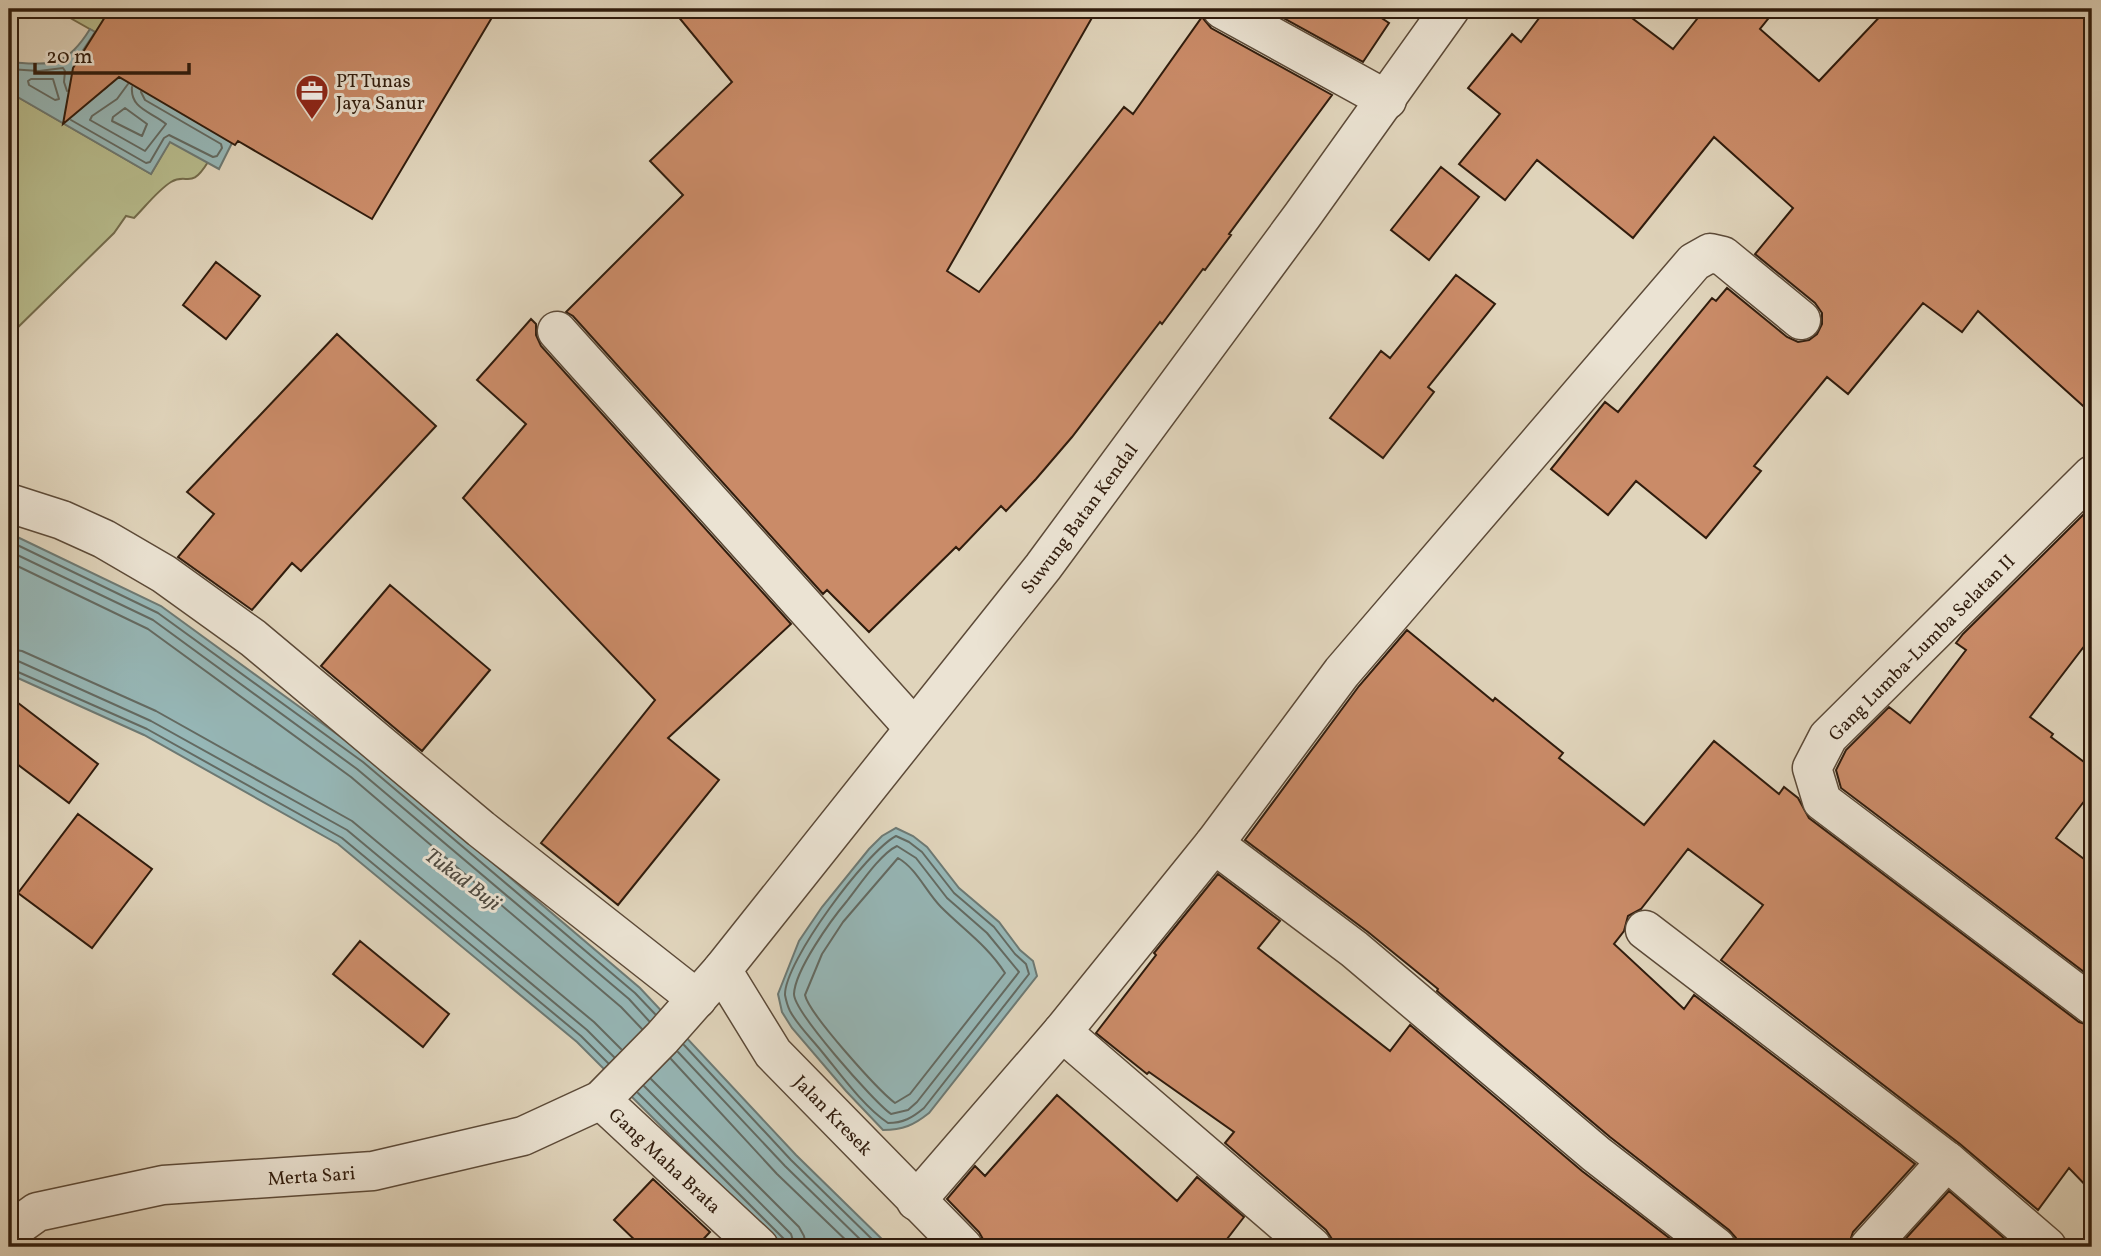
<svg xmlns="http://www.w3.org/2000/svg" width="2101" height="1256" font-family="Vollkorn,serif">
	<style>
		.green { fill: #b7bb8c; stroke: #746c4c; stroke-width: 2 }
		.water { fill: #96b7b7; stroke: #6d7973; stroke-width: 2 }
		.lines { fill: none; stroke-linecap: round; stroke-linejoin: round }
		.shore { stroke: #636a62; stroke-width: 2 }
		.building { fill: #ca8b68; stroke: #301c0d; stroke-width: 2 }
		.minor-casing { stroke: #5c4a38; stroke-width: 41 }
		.tertiary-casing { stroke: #5c4a38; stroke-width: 41 }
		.minor { stroke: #ebe3d3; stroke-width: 38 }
		.tertiary { stroke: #ebe3d3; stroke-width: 38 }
		.labels { text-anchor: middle; stroke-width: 6; stroke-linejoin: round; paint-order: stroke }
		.poi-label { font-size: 19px; fill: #301c0d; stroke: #ebe3d3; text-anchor: start }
		.street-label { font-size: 19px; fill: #301c0d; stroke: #ebe3d3 }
		.water-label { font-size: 21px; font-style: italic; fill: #4f4a40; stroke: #ebe3d3 }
	</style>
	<rect width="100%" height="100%" fill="#e0d4bb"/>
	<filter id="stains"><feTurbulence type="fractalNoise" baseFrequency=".00286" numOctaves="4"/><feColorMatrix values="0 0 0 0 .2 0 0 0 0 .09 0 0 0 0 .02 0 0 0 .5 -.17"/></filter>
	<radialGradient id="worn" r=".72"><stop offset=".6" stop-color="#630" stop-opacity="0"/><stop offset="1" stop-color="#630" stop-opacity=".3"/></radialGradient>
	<path class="green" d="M61,9H140L117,49L124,54L107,87L89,100L77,96C64,69 81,55 95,32L65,15Z
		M9,92L151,174L170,141L208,162C190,191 188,172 171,182C158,190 145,207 134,218L126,216L114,233L9,336Z"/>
	<path class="water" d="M90,29L95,32C81,55 64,69 77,96L89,100L107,87L124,54L232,143L219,169L170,142L151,174L9,92V62C51,65 66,68 90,29Z
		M9,533L161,606L367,756L640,988L796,1155L890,1247H782L577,1042L338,844L144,735L9,674Z
		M896,828L913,836L927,847L959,888L999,922L1020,950L1033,961L1037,976L929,1113C914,1125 903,1130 883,1130L846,1091L792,1028L782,1012L778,994L799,941L822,907L869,849L882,836Z"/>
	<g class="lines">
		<path class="shore" d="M9,69L39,71L63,68L65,71L64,82L67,91
			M31,79H53L59,99L55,100L29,85L28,81Z
			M128,84L117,99L92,116L90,120L145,151L166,124C152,112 130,109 132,87
			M125,108L147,124L142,136L112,121L113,117Z
			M71,120L146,163L150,162L164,138L169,135L213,157L217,156L222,148L221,144L145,100L141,92
			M9,541L158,613L363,762L635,993L655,1014
			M9,551L153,620L357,769L629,999L649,1021
			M9,562L148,629L351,777L621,1007L642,1029
			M9,649L22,651L156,711L352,821L594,1022L621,1049
			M9,659L18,661L151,721L347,830L587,1030L614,1057
			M9,668L147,729L342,838L581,1036L608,1063
			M896,836L909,842L922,852L954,893L994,927L1015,954L1026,964L1029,974L924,1108C912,1118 903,1123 888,1123C864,1107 841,1075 823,1053C812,1039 798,1026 790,1011C788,1007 786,1000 785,995C784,962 867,851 896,836Z
			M897,846L916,858L947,898L987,933L1019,972L917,1102L908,1110L891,1114C874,1102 794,1012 794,994C795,970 831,920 847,901C859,886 880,854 897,846Z
			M898,858C917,869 926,892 941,907C964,930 987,945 1005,973L910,1094L895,1103C878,1090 809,1014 805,995L822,954L843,922Z
			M684,1045L791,1160L880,1247
			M678,1052L785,1166L868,1247
			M671,1059L777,1174L853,1247
			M651,1079L799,1227L804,1236L806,1247
			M644,1086L791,1234L795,1247
			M638,1093L784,1239L787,1247"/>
	</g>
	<path class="building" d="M110,9H497L372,219L238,141L235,145L119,77L63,124L73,68Z
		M672,9H1097L947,271L979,292L1124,107L1133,114L1202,17L1211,28L1332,95L1229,234L1231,235L1205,270L1203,269L1162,324L1160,322L1072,437L1036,479L1006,511L1001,506L959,550L956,547L869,632L827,590L823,594L573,316L566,312L683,195L650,161L732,82Z
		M1267,9H1368L1389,23L1363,62Z
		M1546,9H1620L1673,49L1705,9H1776L1760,29L1819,81L1887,9H2092V414L1978,311L1962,332L1923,303L1848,394L1827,377L1754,466L1761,471L1706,538L1636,481L1608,515L1551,469L1605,402L1618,412L1712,298L1716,301L1727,288L1787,337L1798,342L1809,340L1817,334L1822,324V313L1815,303L1755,254L1793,208L1714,137L1633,238L1537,160L1505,200L1459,164L1500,114L1468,88L1512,34L1521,42Z
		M1441,167L1479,197L1429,260L1391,230Z
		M216,262L260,296L226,339L183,305Z
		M1456,275L1495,304L1428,387L1434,392L1383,458L1330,418L1381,351L1390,358Z
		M531,319L536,324V335L541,346L791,624L668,738L719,780L618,905L541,843L655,700L463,498L526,424L477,380Z
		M337,334L436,426L301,571L292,563L252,610L178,557L214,514L187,492Z
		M2092,506V636L2030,717L2053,734L2051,737L2092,768V791L2056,838L2092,865V978L1841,788L1836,770L1846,750L1889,707L1910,723L1966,650L1956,643L1963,634Z
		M390,585L490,670L422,751L321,666Z
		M1407,630L1493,701L1495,698L1563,753L1559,758L1644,825L1714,741L1779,794L1784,787L1798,798L1809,818L2079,1022L2092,1026V1192L2069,1168L2038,1210L1960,1144L1721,960L1763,905L1688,849L1641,909L1628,916L1624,931L1614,944L1684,1009L1694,995L1915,1164L1853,1232L1848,1247H1737L1736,1238L1729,1230L1610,1137L1437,991L1438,989L1368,932L1245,840L1359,686Z
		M9,696L98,764L69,803L9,758Z
		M78,814L152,869L92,948L18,893Z
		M1218,874L1280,921L1258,948L1390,1051L1410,1025L1582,1171L1681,1247H1333L1332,1239L1326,1230L1225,1143L1234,1132L1149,1072L1147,1074L1096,1033L1156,955L1154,953Z
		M360,941L449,1014L423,1047L333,974Z
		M1057,1095L1177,1201L1197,1177L1244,1217L1224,1243L1228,1247H984V1241L979,1232L947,1199L975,1166L985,1176Z
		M653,1179L710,1232L696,1247H642L614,1220Z
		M1949,1191L2012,1245L2010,1247H1898Z"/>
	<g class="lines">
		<defs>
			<g id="minor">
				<path d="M1222,9L1387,100"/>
				<path d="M557,331L914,728"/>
				<path d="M2092,475L1828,737L1812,768L1822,801L2092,1005"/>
				<path d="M9,503L62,520L104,539L164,574L253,638L481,829L697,999"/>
				<path d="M1214,844L1354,949L1596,1154L1716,1247"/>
				<path d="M1645,930L1947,1161L2047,1247"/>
				<path id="s1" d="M722,970L773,1053L963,1247"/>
				<path d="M1062,1032L1312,1247"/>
				<path id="s2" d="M601,1100L759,1247"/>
				<path d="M916,1201L1062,1032L1214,844L1342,672L1694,262L1710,253L1723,256L1801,320"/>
				<path d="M1869,1247L1947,1161"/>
			</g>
			<g id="tertiary">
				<path id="s3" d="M9,1232L37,1212L163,1185L373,1171L523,1136L601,1100L662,1038L722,970L1043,567L1302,216L1450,9"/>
			</g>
		</defs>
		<use href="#minor" class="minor-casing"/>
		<use href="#tertiary" class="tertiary-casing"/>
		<use href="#minor" class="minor"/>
		<use href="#tertiary" class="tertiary"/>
	</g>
	<defs>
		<symbol id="office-pin" viewBox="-11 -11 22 30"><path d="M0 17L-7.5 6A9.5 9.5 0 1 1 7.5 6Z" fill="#8f2418" stroke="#ebe3d3"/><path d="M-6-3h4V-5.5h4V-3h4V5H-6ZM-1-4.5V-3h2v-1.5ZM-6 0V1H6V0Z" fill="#fff"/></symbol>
	</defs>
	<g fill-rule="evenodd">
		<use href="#office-pin" x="293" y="72" width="38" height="52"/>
	</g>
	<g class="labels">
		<g class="poi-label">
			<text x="336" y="87">PT Tunas<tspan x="336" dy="22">Jaya Sanur</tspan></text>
		</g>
		<g class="street-label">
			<text dy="7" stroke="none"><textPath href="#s3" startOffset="1367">Suwung Batan Kendal</textPath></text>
			<text transform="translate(1921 647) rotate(-45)" y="7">Gang Lumba-Lumba Selatan II</text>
			<text dy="7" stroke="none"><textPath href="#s1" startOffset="184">Jalan Kresek</textPath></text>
			<text dy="7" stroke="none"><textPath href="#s2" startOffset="88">Gang Maha Brata</textPath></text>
			<text dy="7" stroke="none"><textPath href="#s3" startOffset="312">Merta Sari</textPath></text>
		</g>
		<g class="water-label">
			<text transform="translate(463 879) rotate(37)" y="7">Tukad Buji</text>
		</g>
	</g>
	<rect width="2101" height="1256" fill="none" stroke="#e0d4bb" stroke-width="35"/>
	<rect x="10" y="10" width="2080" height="1235" fill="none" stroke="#301c0d" stroke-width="3.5"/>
	<rect x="18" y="18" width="2066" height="1221" fill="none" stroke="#301c0d" stroke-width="2"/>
	<path d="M35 63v10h154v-10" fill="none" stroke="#301c0d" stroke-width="3.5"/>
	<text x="46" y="63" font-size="21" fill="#301c0d" stroke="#ebe3d3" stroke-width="5" paint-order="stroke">20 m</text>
	<rect width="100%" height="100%" filter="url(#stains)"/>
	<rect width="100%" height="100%" fill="url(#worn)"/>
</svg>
